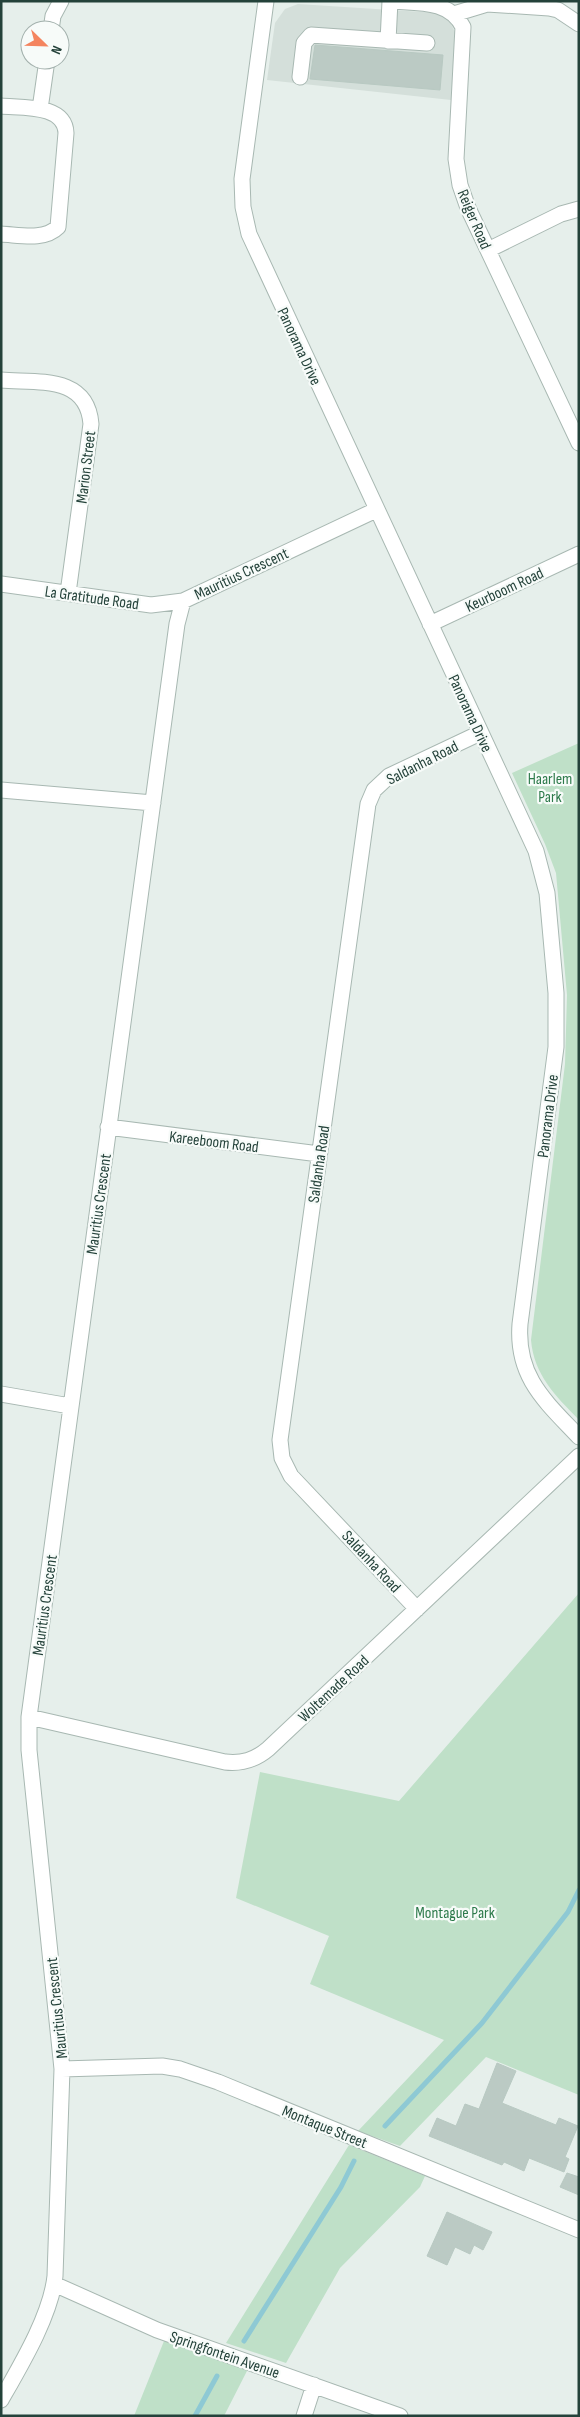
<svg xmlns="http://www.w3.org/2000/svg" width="580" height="2417" font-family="'Sofia Sans Condensed',sans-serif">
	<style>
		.built { fill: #d4dfda }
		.green { fill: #bfe0c8 }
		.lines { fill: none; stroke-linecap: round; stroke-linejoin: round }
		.stream { stroke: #8ec9d4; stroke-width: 5 }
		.building { fill: #bbcac4; stroke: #b8c9c2 }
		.minor-casing { stroke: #a8b8b2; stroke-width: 17 }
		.minor { stroke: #fff; stroke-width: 15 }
		.labels { text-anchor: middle; stroke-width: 4.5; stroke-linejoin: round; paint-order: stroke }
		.street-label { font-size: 16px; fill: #24423a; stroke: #f7fbf9 }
		.park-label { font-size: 16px; fill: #2d7a4b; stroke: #f7fbf9 }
	</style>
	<rect width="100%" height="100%" fill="#e6efeb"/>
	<path class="built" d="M298,4L438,13L444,17L450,22L455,32L451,100L267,80L275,23L285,9Z"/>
	<path class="green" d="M579,743V1420C555,1395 534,1375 531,1340L565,1064L567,995L556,873L545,844L512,773Z
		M579,1593V2095L486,2057L400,2146L358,2131L444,2040L310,1984L329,1936L236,1898L260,1772L399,1801Z
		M349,2145L425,2176L420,2187L340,2268L286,2363L226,2343Z
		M164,2341L248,2369L224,2416H134Z"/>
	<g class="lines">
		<path class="stream" d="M385,2126L482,2023L568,1912L579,1890
			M244,2341L341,2187L354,2161
			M195,2416L217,2376"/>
	</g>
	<path class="building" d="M315,45L443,55L440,90L310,79Z
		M497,2063L516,2071L502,2103L556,2125L559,2118L578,2126L565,2157L569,2159L564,2172L529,2158L524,2171L504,2162L502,2165L429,2136L437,2118L456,2126L465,2104L479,2109Z
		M567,2173L579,2177V2195L560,2187Z
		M447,2212L492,2232L483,2250L474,2245L470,2254L455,2247L447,2265L427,2256Z"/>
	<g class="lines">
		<defs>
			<path id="minor" d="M266,1L242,179L243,207L249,234L536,851L547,893L556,993V1047L520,1324C516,1377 545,1401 579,1437
				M392,1C419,3 450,0 463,27L456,159L460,185L468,208L579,443
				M454,14L487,4L549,8L558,10L579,24
				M51,30L53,16L61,1
				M388,41L390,1
				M300,77L304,43L311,35L427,43
				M1,106C22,108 65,104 66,133L58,227C44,241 20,235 1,234
				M40,109L47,60
				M488,250L561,214L579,209
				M1,380C38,383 87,375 91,424L68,593
				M1,584L151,605L183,601L376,510
				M430,624L579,554
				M1,790L153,803
				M108,1127L319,1154
				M1,1394L70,1406
				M417,1609L291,1476L282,1458L280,1440L368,804L374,790L389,776L480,733
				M29,1717L225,1762C242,1764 255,1760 268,1749L579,1456
				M62,2069L162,2066L180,2069L218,2082L579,2230
				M54,2284L157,2330L400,2416
				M1,2400C21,2365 51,2315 55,2276L62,2069L29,1750V1717L177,624L183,601
				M304,2416L314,2385"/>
		</defs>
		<use href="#minor" class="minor-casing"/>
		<use href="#minor" class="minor"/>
	</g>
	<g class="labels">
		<g class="street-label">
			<text transform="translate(475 219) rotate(67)" y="6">Reiger Road</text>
			<text transform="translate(300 346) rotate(65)" y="6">Panorama Drive</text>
			<text transform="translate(85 467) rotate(-83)" y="6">Marion Street</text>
			<text transform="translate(241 573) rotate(-25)" y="6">Mauritius Crescent</text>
			<text transform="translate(504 589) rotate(-25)" y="6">Keurboom Road</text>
			<text transform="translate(92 597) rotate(8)" y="6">La Gratitude Road</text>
			<text transform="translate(471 713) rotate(65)" y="6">Panorama Drive</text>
			<text transform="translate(422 762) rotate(-27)" y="6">Saldanha Road</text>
			<text transform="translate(547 1116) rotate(-83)" y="6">Panorama Drive</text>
			<text transform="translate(214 1141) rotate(7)" y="6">Kareeboom Road</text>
			<text transform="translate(318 1164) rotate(-82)" y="6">Saldanha Road</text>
			<text transform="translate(98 1204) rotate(-82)" y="6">Mauritius Crescent</text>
			<text transform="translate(372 1561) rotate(47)" y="6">Saldanha Road</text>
			<text transform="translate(44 1605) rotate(-82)" y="6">Mauritius Crescent</text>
			<text transform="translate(333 1688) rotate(-43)" y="6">Woltemade Road</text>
			<text transform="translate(56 2008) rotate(-96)" y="6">Mauritius Crescent</text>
			<text transform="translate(325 2126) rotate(22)" y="6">Montaque Street</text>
			<text transform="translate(225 2354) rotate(19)" y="6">Springfontein Avenue</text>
		</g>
		<g class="park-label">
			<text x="550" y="784">Haarlem<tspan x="550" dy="18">Park</tspan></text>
			<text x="455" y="1918">Montague Park</text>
		</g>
	</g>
	<rect width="580" height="2417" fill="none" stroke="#24423a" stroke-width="5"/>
	<g transform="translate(45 45) rotate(113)"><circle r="24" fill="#f7fbf9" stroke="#a3b1ad"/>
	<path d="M0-4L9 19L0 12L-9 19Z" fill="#f4845f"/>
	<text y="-8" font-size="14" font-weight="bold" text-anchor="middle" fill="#24423a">N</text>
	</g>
</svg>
